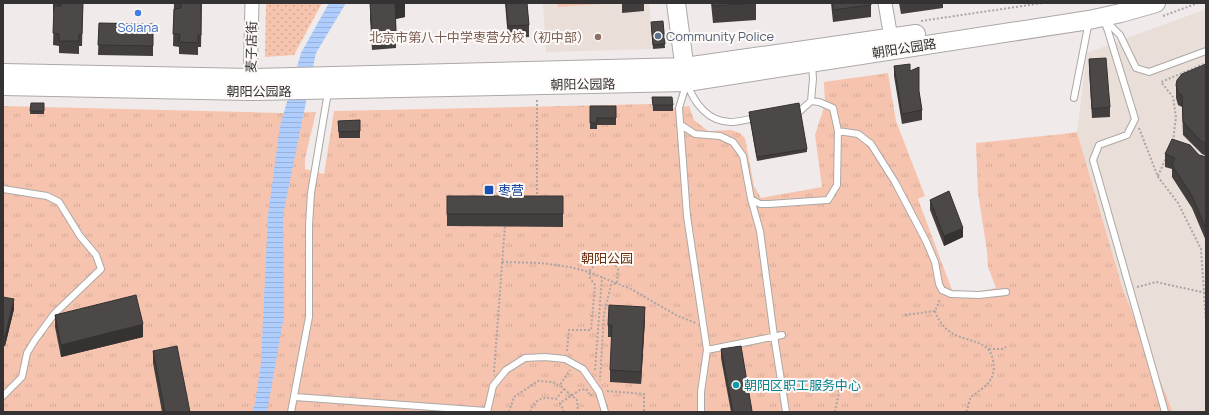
<svg xmlns="http://www.w3.org/2000/svg" width="1209" height="415" font-family="Manrope,'Noto Sans SC',sans-serif">
	<style>
		.built { fill: #e9ded8 }
		.grass { fill: url(#grass-dots) }
		.park { fill: url(#park-tufts) }
		.pitch { fill: #f6c4ae }
		.water { fill: url(#water-rules) }
		.lines { fill: none; stroke-linecap: round; stroke-linejoin: round }
		.lane-casing { stroke: #aca8a6; stroke-width: 8 }
		.street-casing { stroke: #aca8a6; stroke-width: 15 }
		.secondary-casing { stroke: #aca8a6; stroke-width: 20 }
		.path { stroke: #aaa6a5; stroke-width: 2; stroke-dasharray: 2 2; stroke-linecap: butt }
		.lane { stroke: #fff; stroke-width: 6 }
		.street { stroke: #fff; stroke-width: 13 }
		.secondary { stroke: #fff; stroke-width: 18 }
		.wall { fill: #413e3d }
		.shaded-wall { fill: #353232 }
		.building { fill: #4c4847; stroke: #353232 }
		.shop-dot { fill: #3f7fe0; stroke: #fdf9f7; stroke-width: 1.5 }
		.service-dot { fill: #5c6f8a; stroke: #fdf9f7; stroke-width: 1.5 }
		.education-dot { fill: #8d6e63; stroke: #fdf9f7; stroke-width: 1.5 }
		.transit-dot { fill: #1a4fb4; stroke: #fdf9f7; stroke-width: 1.5 }
		.culture-dot { fill: #0f9aa8; stroke: #fdf9f7; stroke-width: 1.5 }
		.labels { text-anchor: middle; stroke-width: 4; stroke-linejoin: round; paint-order: stroke }
		.shop-label { font-size: 13px; fill: #366cbe; stroke: #fdf9f7 }
		.service-label { font-size: 13px; fill: #4e5e75; stroke: #fdf9f7; text-anchor: start }
		.education-label { font-size: 13px; fill: #785e54; stroke: #fdf9f7; text-anchor: end }
		.street-label { font-size: 13px; fill: #343232; stroke: #fdf9f7 }
		.transit-label { font-size: 13px; fill: #164399; stroke: #fdf9f7; text-anchor: start }
		.park-label { font-size: 13px; fill: #6a2f0f; stroke: #fdf9f7 }
		.culture-label { font-size: 13px; fill: #0d838f; stroke: #fdf9f7; text-anchor: start }
	</style>
	<defs>
		<pattern id="grass-dots" width="8" height="8" patternUnits="userSpaceOnUse"><rect width="8" height="8" fill="#f6c4ae"/><path d="M2 2h.1M6 6h.1" fill="none" stroke="#d4a996" stroke-width="1.8" stroke-linecap="round"/></pattern>
		<pattern id="park-tufts" width="24" height="20" patternUnits="userSpaceOnUse"><rect width="24" height="20" fill="#f6c4ae"/><path d="M3 7l-1-3M5 7V3M7 7l1-3M15 17l-1-3M17 17v-4M19 17l1-3" fill="none" stroke="#d4a996"/></pattern>
		<pattern id="water-rules" width="6" height="5" patternUnits="userSpaceOnUse"><rect width="6" height="5" fill="#afcefe"/><path d="M0 2.5h6" fill="none" stroke="#97b1da"/></pattern>
	</defs>
	<rect width="100%" height="100%" fill="#f0ebea"/>
	<path class="built" d="M543,3H649L653,49L546,52Z
		M1206,9V412H1173L1123,290L1077,132L1087,53Z"/>
	<path class="grass" d="M266,3H322L294,55L265,57Z"/>
	<path class="park" d="M888,73L896,121L925,196L918,199L952,290L976,292L996,288L988,267L987,251L978,193L976,143L1063,134L1077,132L1123,290L1173,412H3V106L281,113L316,112L305,159V169L324,174L334,111L652,104L653,111H672V108L689,106L694,120L708,131L731,130L740,133L745,138L754,186L761,198L822,187L815,135L825,104L824,82Z"/>
	<path class="pitch" d="M557,3H601V4L558,7Z"/>
	<path class="water" d="M329,3H346L316,53L283,215L284,316L267,412H252L255,404L261,362L268,215L280,126L301,53Z"/>
	<g class="lines">
		<defs>
			<path id="lane" d="M1103,18L1108,31L1135,119L1127,135L1099,145L1093,160L1165,412
				M1105,20L1120,35L1136,68L1149,72L1206,51
				M687,83C694,103 708,122 731,122C739,122 748,119 756,118
				M686,85L679,108L687,216L707,350L701,392V412
				M1074,98L1089,21
				M811,101L819,102L833,108L838,131L858,134L871,144L895,182L926,241L935,262L939,284L942,290L951,294L979,295L1006,292
				M793,112L800,111L811,101L813,79L812,64
				M681,125L695,134L720,136L733,142L743,156L751,199L760,204H769L828,200L837,185L838,131
				M3,189L47,196L59,202L80,236L96,255L101,269L54,314L35,340L27,353L22,377L3,396
				M751,199L760,231L774,336L786,412
				M707,350L782,335
				M295,397L487,411
				M291,412L309,317V225L311,193L328,92
				M487,412L493,386L506,370L525,358L545,357L565,359L583,369L599,392L605,412"/>
			<path id="street" d="M885,3L891,38
				M250,85L252,3"/>
			<path id="secondary" d="M676,3L686,78
				M3,73L250,78L685,67L916,34
				M3,86L250,91L687,82L1089,20L1121,13L1156,3"/>
		</defs>
		<use href="#lane" class="lane-casing"/>
		<use href="#street" class="street-casing"/>
		<use href="#secondary" class="secondary-casing"/>
		<path class="path" d="M1163,16L1198,3
			M921,21L1043,3
			M1139,128L1158,177L1178,203L1201,249L1206,322
			M1173,141L1176,117L1173,97L1161,82L1206,63
			M1158,176L1166,158
			M537,198V98
			M502,262L541,263L570,267L589,272L633,290L678,316L696,323
			M1137,287L1156,282L1206,293
			M935,311C938,319 942,326 949,331C964,343 989,338 993,360C996,376 990,383 979,391C977,393 973,395 971,397C969,401 968,408 966,412
			M905,315L935,311L940,299
			M989,349H1002L1006,347
			M567,351L569,330H591L595,285L590,278L589,272C594,263 603,260 613,261L618,269L617,283L611,285L604,314L600,380
			M595,370L602,277
			M494,372L505,225
			M564,389L577,400L578,412
			M607,391L644,394V412
			M509,412L514,397L538,381L553,382L560,387
			M530,412C535,399 543,396 556,399L564,389L560,385L570,370
			M564,412L560,403L580,390L586,389L590,395H592
			M835,412L840,387"/>
		<use href="#lane" class="lane"/>
		<use href="#street" class="street"/>
		<use href="#secondary" class="secondary"/>
	</g>
	<path class="wall" d="M53,3H83L82,46H79V54L59,53V46L53,45L54,13H53Z
		M174,3H202L201,47H198V55L179,54V47L173,46Z
		M370,3H405V17L396,19V48L372,50L370,19Z
		M505,3H527L529,25V37L508,39Z
		M622,3H644V11L622,13Z
		M711,3H756V20L713,23Z
		M831,3H871V17L833,22Z
		M899,3H943V8L901,14Z
		M663,21L665,48L653,49L651,25Z
		M99,23L153,24V56L98,55Z
		M1089,59L1110,107V117L1092,118L1089,69Z
		M1206,64V156L1202,154L1183,135L1182,107L1178,105L1176,98V85Z
		M894,66L910,71L919,91L922,110V120L902,124L894,76Z
		M652,97L673,105V111H653Z
		M31,103H44V114H30Z
		M590,106H616V125H597V129H590Z
		M749,112L807,149V152L757,161L749,115Z
		M360,120V138H339L338,121Z
		M1165,154L1199,155L1206,157V241L1192,208L1172,177V169L1165,167Z
		M447,196H563V227L447,226Z
		M930,200L963,237L944,246L930,210Z
		M3,297L14,309L5,346H3Z
		M55,315L143,337L61,357L55,327Z
		M645,319L641,384L610,382V370L612,337H608V325Z
		M721,349L752,412H731L721,358Z
		M153,351L190,412H162L153,363Z"/>
	<path class="shaded-wall" d="M395,3H405V17L395,19Z
		M963,228V237L944,246V236Z
		M14,299V309L5,346V337Z
		M645,307V319L641,384V372Z
		M143,324V337L61,357V345Z"/>
	<path class="building" d="M61,3H83L82,34H79V41H59V34L53,33L54,6H61Z
		M181,3H201V35H198V43L179,42L180,34H173L174,9L181,8Z
		M370,3H395L396,31L372,33Z
		M506,3H527L529,25L508,26Z
		M713,3H756L713,6Z
		M833,3H871V5L833,10Z
		M663,21L665,44L653,45L651,22Z
		M99,23L153,24V46L98,45Z
		M1106,58L1110,107L1092,109L1089,59Z
		M910,64V71L919,67V91L922,110L902,114L894,66Z
		M1206,64V143L1202,142L1183,122L1182,95L1178,93L1176,85L1177,80L1182,74Z
		M652,97H672L673,105H653Z
		M31,103H44V111H30Z
		M799,103L807,149L757,157L749,112Z
		M590,106H616V118H597V123H590Z
		M360,120V131L339,132L338,121Z
		M1172,139L1190,145L1199,155L1206,157V229L1192,196L1172,165L1175,158L1165,154Z
		M949,191L963,228L944,236L930,200Z
		M447,196H563V214H447Z
		M136,295L143,324L61,345L55,315Z
		M3,297L14,299L5,337L3,336Z
		M609,305L645,307L641,372L610,370L612,325H608Z
		M177,346L190,412H165L153,351Z
		M741,346L752,411L747,412H733L721,349Z"/>
	<circle class="shop-dot" cx="138" cy="13" r="4"/>
	<circle class="service-dot" cx="658" cy="36" r="4"/>
	<circle class="education-dot" cx="598" cy="37" r="4"/>
	<rect class="transit-dot" x="484" y="185" width="10" height="10" rx="2"/>
	<circle class="culture-dot" cx="736" cy="385" r="4"/>
	<g class="labels">
		<g class="shop-label">
			<text x="138" y="32">Solana</text>
		</g>
		<g class="service-label">
			<text x="666" y="41">Community Police</text>
		</g>
		<g class="education-label">
			<text x="590" y="42">北京市第八十中学枣营分校（初中部）</text>
		</g>
		<g class="street-label">
			<text transform="translate(251 47) rotate(-89)" y="5">麦子店街</text>
			<text transform="translate(904 48) rotate(-9)" y="5">朝阳公园路</text>
			<text transform="translate(583 84) rotate(-1)" y="5">朝阳公园路</text>
			<text x="259" y="96">朝阳公园路</text>
		</g>
		<g class="transit-label">
			<text x="498" y="195">枣营</text>
		</g>
		<g class="park-label">
			<text x="607" y="263">朝阳公园</text>
		</g>
		<g class="culture-label">
			<text x="744" y="390">朝阳区职工服务中心</text>
		</g>
	</g>
	<rect width="1209" height="415" fill="none" stroke="#343232" stroke-width="8"/>
</svg>
